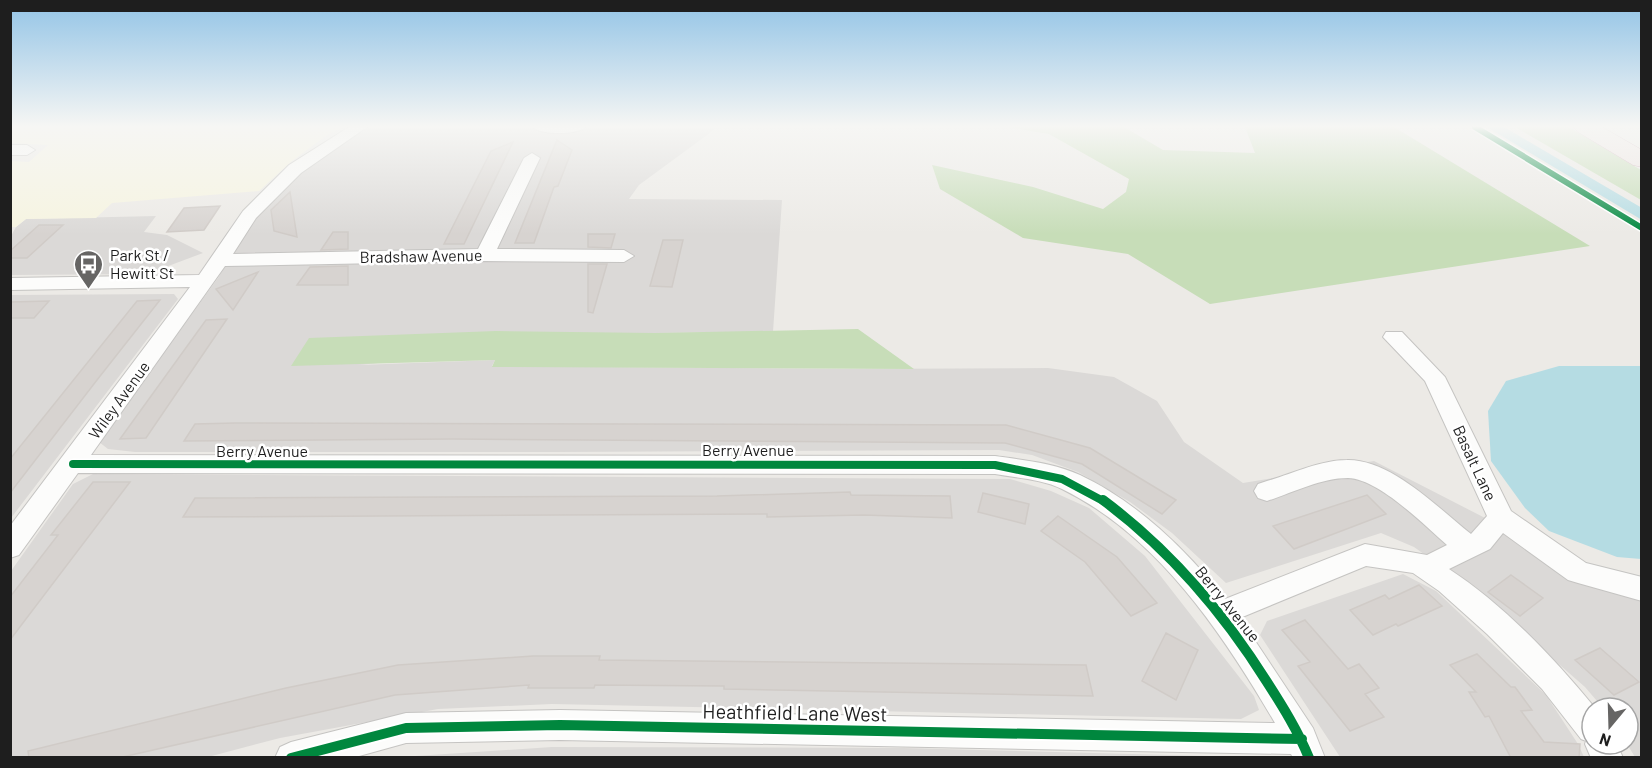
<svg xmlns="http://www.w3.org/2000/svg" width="1652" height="768" font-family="Barlow,sans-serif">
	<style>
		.residential { fill: #dbd9d7 }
		.education { fill: #f6f4e0 }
		.forest { fill: #c7ddb8 }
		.water { fill: #b5dce3 }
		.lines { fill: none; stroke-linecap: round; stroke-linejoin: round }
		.canal { fill: #b5dce3; fill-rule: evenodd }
		.building { fill: #d7d3d0; stroke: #d0cbc7; stroke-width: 1.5 }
		.minor-casing { stroke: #c5c4c2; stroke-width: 2 }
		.trunk-casing { stroke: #c49aa9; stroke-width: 1 }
		.minor { fill: #fcfcfb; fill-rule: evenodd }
		.trunk { fill: #eee4e2; fill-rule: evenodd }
		.cycleway-far2-casing { stroke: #fff; stroke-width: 9 }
		.cycleway-far1-casing { stroke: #fff; stroke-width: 11 }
		.cycleway-casing { stroke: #fff; stroke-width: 14 }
		.cycleway-far2 { stroke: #00873e; stroke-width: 6 }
		.cycleway-far1 { stroke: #00873e; stroke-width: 8 }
		.cycleway { stroke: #00873e; stroke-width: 10 }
		.labels { text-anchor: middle; stroke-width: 5; stroke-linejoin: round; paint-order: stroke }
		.poi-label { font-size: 16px; fill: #1e1e1e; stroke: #fff; text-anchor: start }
		.street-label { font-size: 16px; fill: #1e1e1e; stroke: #fff }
		.near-street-label { font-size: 20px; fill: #1e1e1e; stroke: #fff }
	</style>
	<rect width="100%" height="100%" fill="#eceae6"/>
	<path class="residential" d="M366,127H718L639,185L629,199L782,200L773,332L655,333L359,365L495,360L492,366L844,369L1048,368L1114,377L1157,401L1184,442L1243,483L1374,461L1641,598V757H1635L1627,744L1628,708H1603L1585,687L1474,590L1414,547L1381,533L1226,583L1172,533L1130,502L1078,472L1032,455L999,450L554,452H135L108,449L99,442L218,278L253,219L296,174Z
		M156,216L144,232L167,235L203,253L147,274L11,275V236L16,227L26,219Z
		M174,294L178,299L11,518V295Z
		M93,474L1010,479L1051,491L1089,508L1145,556L1254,696L1259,710L1241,719L552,704L438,709L280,738L208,757L11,758V571L73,484Z
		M1403,574L1436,591L1546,695L1578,744L1584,757H1340L1260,635L1267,621Z
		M552,747L904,748L1247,757H400Z"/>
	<path class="education" d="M11,127H344L327,135L292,161L259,191L112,203L96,218L26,219L16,227H11V161L29,162L48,145L11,143Z"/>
	<path class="forest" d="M1007,127H1124L1163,150L1255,153L1245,127H1394L1590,246L1210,304L1128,254L1023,238L940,189L932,165L1033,187L1103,209L1126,192L1129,179L1049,134Z
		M1515,127H1569L1641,170V200Z
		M858,329L914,369L492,367L495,360L291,366L309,338L496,331L655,333Z"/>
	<path class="water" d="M1559,366H1641V559L1617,557L1549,531L1525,508L1491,461L1488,411L1506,381Z"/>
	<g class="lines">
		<path class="canal" d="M1487,127H1504L1642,208V220Z"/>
	</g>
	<path class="building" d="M557,140L572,150L558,186L554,187L534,243H515Z
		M513,142L464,244H444L491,151Z
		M290,192L297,237L274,231L271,210Z
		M220,206L204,230L167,232L184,208Z
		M39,225H63L27,258H10V251Z
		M333,232H348V249L321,250Z
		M588,234H615L611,248L588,247Z
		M663,240H683L672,287L650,286Z
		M588,264H607L593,313L588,312Z
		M348,266V285H297L310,267Z
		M258,272L233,310L216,289Z
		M160,300L97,380L10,493V459L137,301Z
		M49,301L34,318H10V302Z
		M227,319L146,438L120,439L206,320Z
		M235,423L1006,425L1090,448L1176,500L1162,514L1082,464L1005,443L453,439L184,441L195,424Z
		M93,482H130L10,640V597L58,535H51Z
		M850,492L851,495L950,496L952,518L864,515L767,517V514L183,517L195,498L717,496Z
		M983,493L1029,504L1025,524L978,512Z
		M1367,495L1386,514L1294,549L1273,526Z
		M1058,516L1117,557L1157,603L1131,616L1085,562L1041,531Z
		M1511,575L1543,598L1520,616L1488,592Z
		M1419,585L1442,606L1398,626L1396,624L1373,635L1350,610L1385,595L1389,599Z
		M1305,620L1348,669L1359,664L1379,688L1365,694L1384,717L1350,731L1298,666L1310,662L1282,630Z
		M1166,633L1198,650L1176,700L1142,681Z
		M1600,648L1639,682L1614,695L1575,660Z
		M1477,654L1511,687H1515L1532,710L1521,711L1544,742L1580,744L1579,758H1511L1489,716L1485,717L1469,692H1476L1450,665Z
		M533,656H600L599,660L1086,665L1093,696L724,689V686L595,685L594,688H528L529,685L395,695L118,758H29L28,751L286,688L398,665Z"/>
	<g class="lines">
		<defs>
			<path id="minor" d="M349,127H367L301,173L256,218L233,254L478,249L524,158L532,153L540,158L497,249L624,250L634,256L624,262L485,261L225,266L91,455L995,456C1023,460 1054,463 1080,475C1137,502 1187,550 1225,599L1365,544L1427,555L1447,545C1424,525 1379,479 1348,478C1321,478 1292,493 1267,501L1258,498L1254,491L1258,484L1267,481C1292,474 1320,460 1347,460C1391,459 1438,508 1471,534L1487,516L1425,381L1383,337L1386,332H1402L1445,377L1511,511L1586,563L1642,577V601L1578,583L1568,580L1503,533L1490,549L1449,569C1503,604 1555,659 1595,708H1592V744H1617L1623,758H1591L1585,744L1586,741L1581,739L1542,689L1487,634L1439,591L1413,573L1366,566L1240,618L1313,728L1325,758H1293L1291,754L560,740L406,743L352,758H275L280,747L291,742L406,713L560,710L1275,723C1223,634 1158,536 1062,489C1042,479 1017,478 995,474L78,473L19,555L10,558V526L190,287L10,290V278L199,275L243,211L289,165Z
				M533,127H585C577,135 541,135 533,127Z
				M10,145H27L35,150L27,155H10Z"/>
			<path id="trunk" d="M1574,127H1602L1642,150V167L1633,165L1578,132Z"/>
		</defs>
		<use href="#minor" class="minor-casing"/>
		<use href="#trunk" class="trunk-casing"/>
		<use href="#minor" class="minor"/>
		<use href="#trunk" class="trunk"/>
		<defs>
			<path id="cycleway-far2" d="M1475,127L1642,228"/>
			<path id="cycleway-far1" d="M73,464L995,465L1062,479L1105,502"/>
			<path id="cycleway" d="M1103,500C1170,550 1223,612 1267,682C1283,707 1298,731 1309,758
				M291,758L406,728L560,725L1302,739"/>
		</defs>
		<use href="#cycleway-far2" class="cycleway-far2-casing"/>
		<use href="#cycleway-far1" class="cycleway-far1-casing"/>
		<use href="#cycleway" class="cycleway-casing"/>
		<use href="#cycleway-far2" class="cycleway-far2"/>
		<use href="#cycleway-far1" class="cycleway-far1"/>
		<use href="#cycleway" class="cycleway"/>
	</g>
	<linearGradient id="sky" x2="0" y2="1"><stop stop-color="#93c4e6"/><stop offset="0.54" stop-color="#f6f6f4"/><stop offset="1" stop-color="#f6f6f4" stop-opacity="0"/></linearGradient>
	<rect width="1652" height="234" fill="url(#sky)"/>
	<defs>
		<symbol id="bus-pin" viewBox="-11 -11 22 30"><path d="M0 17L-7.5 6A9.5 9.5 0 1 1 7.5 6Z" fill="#666564" stroke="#fff"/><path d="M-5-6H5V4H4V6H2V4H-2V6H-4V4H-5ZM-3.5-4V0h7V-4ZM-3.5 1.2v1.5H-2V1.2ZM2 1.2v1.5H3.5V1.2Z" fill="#fff"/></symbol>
	</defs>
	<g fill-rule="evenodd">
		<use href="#bus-pin" x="72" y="248" width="33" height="45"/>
	</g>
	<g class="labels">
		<g class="poi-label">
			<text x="110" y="261">Park St /<tspan x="110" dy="18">Hewitt St</tspan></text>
		</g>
		<g class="street-label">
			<text transform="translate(421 256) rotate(-1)" y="6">Bradshaw Avenue</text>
			<text transform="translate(119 400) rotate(-54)" y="6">Wiley Avenue</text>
			<text x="748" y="456">Berry Avenue</text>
			<text x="262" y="457">Berry Avenue</text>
			<text transform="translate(1475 463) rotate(65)" y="6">Basalt Lane</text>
			<text transform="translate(1228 604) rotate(51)" y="6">Berry Avenue</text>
		</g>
		<g class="near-street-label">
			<text transform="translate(795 713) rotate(1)" y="7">Heathfield Lane West</text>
		</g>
	</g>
	<rect width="1652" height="768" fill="none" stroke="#1e1e1e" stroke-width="24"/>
	<g transform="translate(1610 726) rotate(199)"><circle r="28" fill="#ffffff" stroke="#a5a5a5" stroke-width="1.5"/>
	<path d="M0-4.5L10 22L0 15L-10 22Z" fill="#666564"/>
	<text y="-9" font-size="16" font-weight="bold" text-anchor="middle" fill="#1e1e1e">N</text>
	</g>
</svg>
